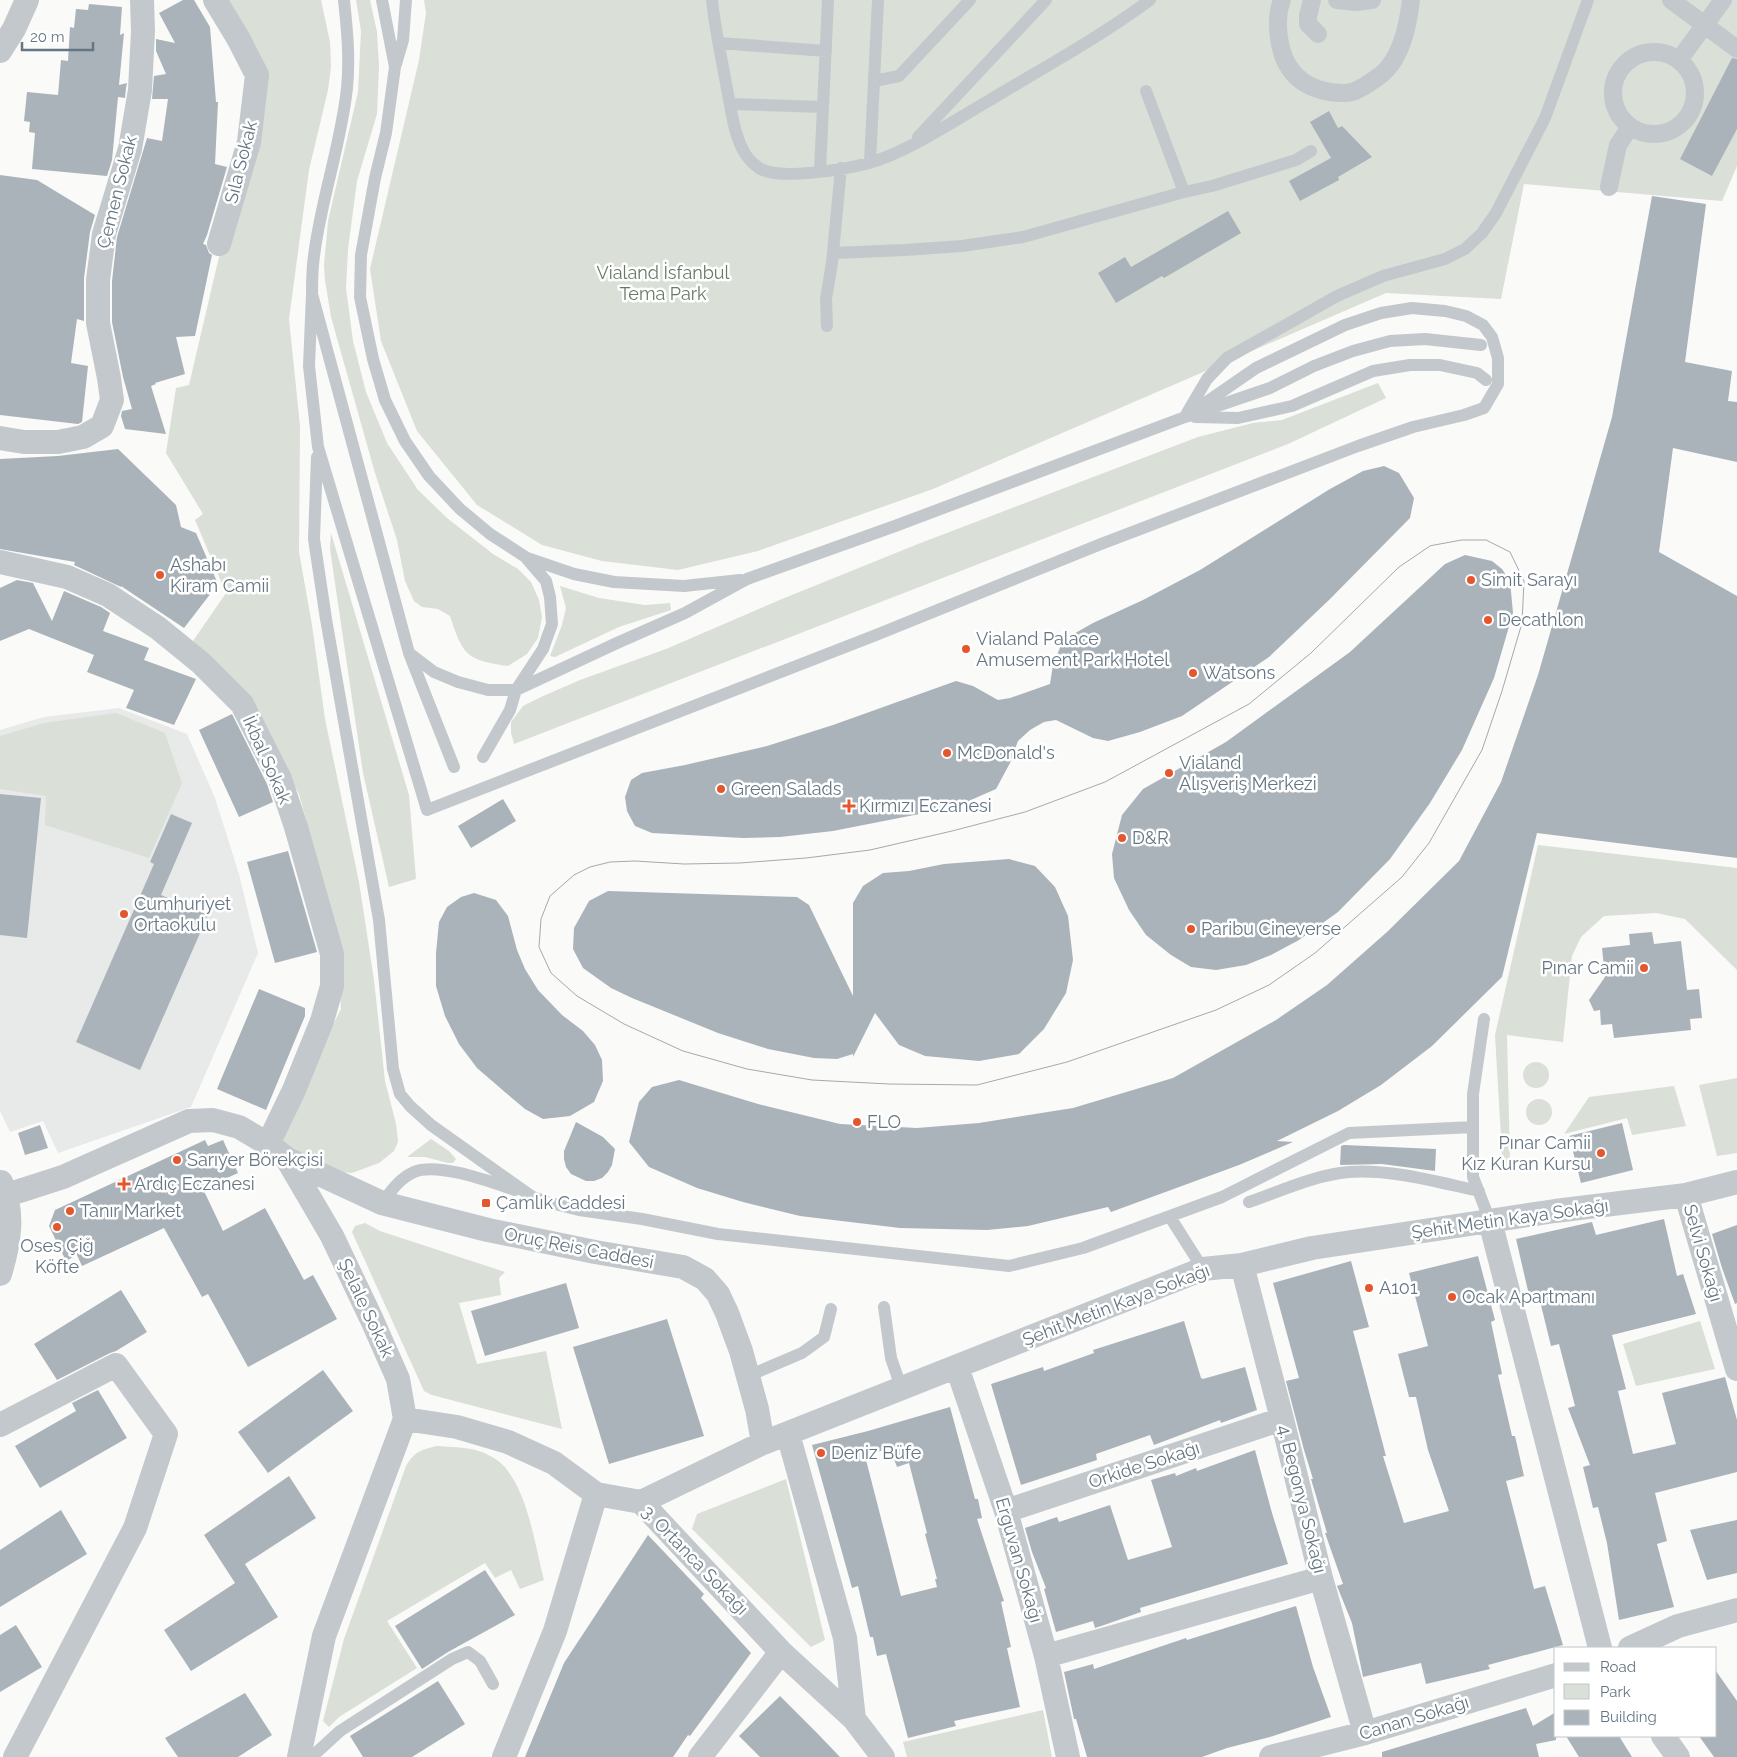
<svg xmlns="http://www.w3.org/2000/svg" width="1737" height="1757" font-family="Raleway,sans-serif">
	<style>
		.built { fill: #e8e9e9 }
		.green { fill: #dadfd7 }
		.building { fill: #aab3b9; fill-rule: evenodd }
		.lines { fill: none; stroke-linecap: round; stroke-linejoin: round }
		.service { stroke: #c3c8cc; stroke-width: 12 }
		.pedestrian { stroke: #c3c8cc; stroke-width: 18 }
		.minor { stroke: #c3c8cc; stroke-width: 24 }
		.tram { stroke: #a2aab0; stroke-width: 1 }
		.poi-dot { fill: #e4572e; stroke: #fff; stroke-width: 2 }
		.labels { text-anchor: middle; stroke-width: 5; stroke-linejoin: round; paint-order: stroke }
		.street-label { font-size: 18px; fill: #657683; stroke: #fff }
		.park-label { font-size: 18px; fill: #687a64; stroke: #fff }
		.poi-label { font-size: 18px; fill: #657683; stroke: #fff; text-anchor: start }
	</style>
	<rect width="100%" height="100%" fill="#fafaf8"/>
	<path class="built" d="M119,708L187,734L215,798L239,874L258,953L191,1107L58,1153L43,1121L10,1132L0,1111V730L44,717Z"/>
	<path class="green" d="M218,0H321L330,42L331,67L328,90L309,170L289,319L300,426L299,552L312,625L325,719L359,882L374,980L385,1081L396,1124L398,1142L394,1151L379,1163L352,1173L339,1172L284,1148L281,1128L341,1009L337,947L321,874L299,794L257,714L193,641L226,593L195,520L203,514L166,453L176,388L189,385L262,73Z
		M356,0H370L377,32L379,66L377,114L357,181L348,249L346,288L353,341L366,392L387,443L418,490L447,518L493,554L518,569L531,582L539,600L542,617L538,638L527,654L508,666C467,660 463,656 450,616L438,609L422,607L414,601L405,581L397,540L375,473L331,317L325,280L324,265L328,221L358,92L361,31Z
		M424,0H1737V166L1722,201L1524,184L1501,299L1386,293L933,489L758,551L678,570L602,561L542,545L477,505L417,431L381,341L370,269L419,60L426,13Z
		M1378,383L1386,398L1288,444L514,744L511,733V722L523,706L541,697L580,680L666,649L782,599L918,544L1198,437L1253,423L1282,420Z
		M331,533L409,795L416,879L389,887L363,773L330,549Z
		M560,586L599,598L645,605L670,603L671,610L619,627L555,657L550,656L562,625L566,608Z
		M116,713L165,733L182,783L149,858L45,825L46,796L0,789V736L44,723Z
		M1538,845L1737,868V970L1685,919L1656,913L1604,916L1581,937L1572,956L1563,1042L1507,1035L1510,1162L1527,1168L1525,1171H1503L1495,1035Z
		M1523 1075a13 13 0 1 1 26 0a13 13 0 1 1-26 0Z
		M1737,1078V1153L1717,1156L1699,1085Z
		M1674,1086L1686,1126L1632,1135L1627,1118L1564,1134L1589,1097Z
		M1526 1112a13 13 0 1 1 26 0a13 13 0 1 1-26 0Z
		M431,1139L449,1151L456,1159L453,1163H448L425,1157H407Z
		M365,1223L380,1231L505,1272L499,1278L501,1295L459,1303L477,1364L546,1351L562,1429L432,1395L424,1391L352,1232L355,1226Z
		M1700,1321L1715,1369L1636,1386L1623,1344Z
		M436,1446C451,1447 468,1447 482,1452C491,1456 502,1462 507,1470C529,1498 535,1546 544,1580L520,1589L511,1570L495,1578L485,1563L387,1621L417,1668L339,1717L329,1727L323,1721L344,1639L406,1466C414,1452 421,1450 436,1446Z
		M786,1479L825,1640L811,1647L692,1529L697,1514Z
		M1043,1710L1052,1757H907L903,1742Z"/>
	<path class="building" d="M183,0H194L210,27L216,102H218L215,164L227,167L207,235L203,244L206,245L209,253L212,255L195,336L176,337L185,374L155,383L156,384L151,386L166,434L125,429L121,416L122,411L132,409L123,377L112,322V281L117,237L147,138L162,141L168,99H152L154,76L166,74L156,51V39L175,43L159,13Z
		M89,4L122,7L120,35L124,33L119,85L127,83L126,88L125,98L118,97L112,160L107,176L32,169L35,133L29,132L30,122L24,121L27,92L58,95L61,60L68,61L70,27L74,28L76,9L88,10Z
		M1732,58L1737,59V129L1712,176L1680,159Z
		M1329,111L1338,128L1342,126L1372,157L1338,177L1339,180L1300,201L1289,181L1331,158L1310,122Z
		M0,175L37,180L95,215L90,232L84,278V321L77,319L71,363L88,366L82,422L78,424L0,415Z
		M1652,196L1706,204L1685,362L1732,371L1728,401L1737,402V462L1673,448L1659,552L1737,596V858L1537,833L1502,977L1432,1046L1381,1085L1338,1111L1277,1141L1293,1142L1239,1165L1111,1212L1108,1207L1028,1226L987,1230L900,1228L800,1216L743,1202L697,1188L649,1167L629,1142L639,1102L652,1087L679,1080L758,1104L840,1124L917,1128L979,1123L1073,1108L1173,1078L1276,1020L1327,985L1387,932L1459,861L1501,782L1538,675L1612,417Z
		M1228,211L1241,233L1164,278L1162,276L1116,303L1098,273L1125,257L1131,267Z
		M118,449L176,505L181,527L196,533L218,584L184,628L121,586V587L74,565L75,562L0,549V459L58,456Z
		M1384,466L1399,473L1414,498L1410,518L1329,600L1269,657L1182,716L1140,732L1108,741L1093,738L1056,720L1044,722L1030,730L1018,741L1010,763L996,789L955,807L833,831L780,837L743,838L652,833L635,826L627,811L625,797L631,780L642,773L685,765L767,746L833,725L956,681L973,686L998,700L1010,698L1050,684L1053,665L1063,640L1093,623L1143,600L1200,570L1330,489L1363,471Z
		M1465,555L1492,561L1502,569L1510,581L1513,613L1494,678L1462,750L1430,803L1390,859L1338,912L1299,940L1271,955L1246,965L1216,970L1191,967L1171,955L1146,935L1129,910L1114,878L1112,854L1122,815L1143,789L1226,742L1350,652L1445,564Z
		M17,580L33,583L52,621L64,591L101,607L110,613L103,631L149,648L144,660L196,679L174,725L126,708L134,690L87,672L94,655L29,629L0,641V588Z
		M232,714L267,784L273,802L239,817L199,730Z
		M0,794L41,798L27,938L0,935Z
		M503,799L516,821L471,848L458,826Z
		M171,814L192,823L161,895L208,915L140,1070L76,1042L154,864L150,862Z
		M288,851L317,952L275,963L247,862Z
		M1009,859L1035,866L1055,887L1068,916L1073,960L1066,993L1044,1029L1019,1054L979,1061L925,1056L899,1045L875,1013L853,1057V1054L837,1059L814,1058L768,1049L718,1033L632,998L611,988L583,968L573,949L574,928L589,901L608,891L797,897L809,905L853,996V903L863,886L883,873L909,871L944,864Z
		M474,893L496,900L508,916L517,950L525,969L538,990L562,1015L583,1031L595,1045L602,1060L603,1081L594,1102L570,1116L543,1119L525,1109L506,1093L477,1068L459,1044L445,1016L436,986V953L439,922L447,907L461,897Z
		M1652,932L1654,944L1681,941L1687,990L1699,989L1702,1018L1690,1019L1691,1030L1614,1038L1612,1024L1601,1025L1600,1010L1594,1011L1589,1000L1605,977L1602,948L1630,945L1629,934Z
		M259,989L305,1008V1016L266,1110L217,1089Z
		M576,1122L603,1137L615,1149L612,1165L608,1172L602,1178L594,1181H586L571,1174L566,1167L564,1159V1151Z
		M1622,1123L1633,1170L1581,1183L1569,1136Z
		M40,1125L48,1148L25,1155L18,1133Z
		M205,1140L208,1146L223,1140L238,1173L203,1189L223,1231L265,1208L304,1280L313,1275L337,1319L248,1367L208,1294L202,1297L164,1228L82,1266L77,1255L66,1261L49,1226L55,1210Z
		M1344,1145L1436,1149L1435,1171L1382,1164L1340,1165L1341,1146Z
		M1664,1219L1677,1276L1683,1274L1696,1314L1612,1335L1626,1389L1618,1391L1633,1454L1676,1444L1662,1393L1725,1377L1737,1420V1472L1655,1493L1667,1541L1657,1544L1674,1607L1619,1620L1607,1543L1598,1507L1593,1508L1583,1467L1590,1465L1568,1408L1575,1406L1559,1344L1551,1346L1538,1293L1529,1295L1516,1239L1592,1222L1596,1235Z
		M1737,1225V1303L1735,1304L1722,1268L1712,1234Z
		M1478,1256L1495,1320L1491,1322L1502,1374L1498,1375L1512,1436H1515L1524,1476L1506,1481L1534,1589L1545,1586L1563,1645L1488,1665L1490,1669L1426,1684L1421,1663L1363,1677L1352,1623L1337,1586L1343,1584L1325,1533H1327L1311,1479H1313L1304,1450L1286,1381L1299,1378L1273,1283L1351,1261L1369,1327L1353,1331L1386,1456H1383L1404,1523L1449,1511L1428,1450L1416,1397H1409L1398,1354L1428,1346L1409,1273Z
		M566,1283L579,1328L485,1356L471,1311Z
		M121,1290L147,1332L116,1351L110,1353L57,1380L34,1344Z
		M667,1319L704,1436L609,1464L573,1347Z
		M1184,1321L1201,1378L1203,1379L1245,1367L1257,1410L1221,1423L1220,1420L1154,1445L1150,1435L1096,1454L1097,1460L1021,1485L991,1384L1043,1367L1044,1371L1094,1353L1093,1350Z
		M323,1370L353,1411L268,1473L238,1432Z
		M98,1390L127,1438L40,1488L15,1446L76,1411L72,1403Z
		M950,1407L975,1499H978L982,1518L977,1519L1004,1601L1001,1602L1011,1647L1007,1648L1020,1707L954,1721L956,1726L908,1738L886,1654L877,1656L873,1637H870L858,1586L852,1588L812,1445L868,1431ZM890,1448L897,1467L909,1463L927,1533L925,1534L937,1579H935L937,1587L901,1596L865,1456Z
		M1255,1450L1272,1513L1288,1564L1140,1608L1141,1612L1107,1624L1095,1628L1093,1621L1056,1632L1044,1589L1046,1588L1032,1552L1025,1528L1057,1517L1059,1522L1110,1505L1128,1560L1172,1547L1151,1480L1175,1473L1176,1476L1196,1468L1197,1471Z
		M289,1476L316,1518L245,1564L278,1617L191,1671L164,1630L235,1583L204,1535Z
		M61,1510L87,1554L0,1607V1550Z
		M1737,1520V1573L1707,1580L1690,1530Z
		M648,1535L704,1594L701,1598L751,1653L690,1736L688,1735L673,1757H525L564,1663Z
		M485,1570L515,1615L448,1652L422,1669L395,1626Z
		M1296,1606L1313,1667L1331,1717L1270,1737L1227,1748L1202,1757H1087L1076,1719H1074L1064,1672L1093,1664L1094,1669L1186,1638L1187,1640Z
		M16,1625L42,1667L0,1692V1635Z
		M1716,1671L1737,1701V1757H1714L1699,1736H1716Z
		M438,1681L465,1724L412,1757H363L350,1736Z
		M245,1693L272,1735L238,1757H178L165,1738Z
		M780,1696L817,1733L840,1757H760L739,1736Z
		M1526,1708L1533,1726L1556,1712V1740L1536,1744L1539,1757H1382V1752Z
		M1566,1736H1619L1632,1757H1579Z"/>
	<g class="lines">
		<path class="service" d="M344,0C347,29 350,58 347,88C341,145 321,199 314,256C312,269 312,282 312,294L409,653L454,767
			M382,0L395,67L386,133L375,178L361,255L360,297L373,359L385,400L405,441L429,476L460,509L490,534L527,558L574,574L614,582L684,586L740,580
			M712,0C715,30 722,60 727,89C731,108 733,130 742,148C745,155 752,163 759,168C777,181 847,169 869,163C910,151 953,121 990,100C1043,68 1100,37 1150,0
			M719,43L826,51
			M396,64L403,40L406,0
			M874,81L899,76L970,0
			M1146,91L1184,192
			M730,104L823,107
			M918,137L1046,0
			M870,162L878,0
			M820,171L828,0
			M833,253L905,250L962,246L1023,237L1184,192L1212,186L1296,160L1311,151
			M312,294L309,366L318,447L427,810L876,635L1101,544L1358,446L1413,427L1464,415L1484,408L1498,384V358L1492,337L1483,325L1466,316L1445,311L1412,308L1381,313L1345,325L1256,368L1185,417
			M827,326L826,299L832,263L841,168
			M1187,413L1207,379L1227,358L1337,296L1383,276L1445,259L1465,249L1482,233L1496,213L1545,118L1588,0
			M1195,417L1238,418L1292,406L1373,371L1410,365H1440L1477,373L1486,380
			M317,457L314,539L326,619L379,920L393,1069L400,1094L410,1106L431,1125L531,1196L547,1202L579,1210L642,1219L718,1234L1009,1266L1083,1248L1222,1197L1349,1133L1473,1127
			M409,653L434,672L458,682L488,690H516L543,649L552,624L550,597L546,581L527,559
			M483,757L510,710L516,690L617,643L685,613L747,579L895,526L1185,417L1270,388L1314,366L1353,351L1390,341L1425,339L1481,345
			M1484,1019L1473,1094V1177L1490,1221
			M1249,1202C1281,1191 1314,1175 1349,1172C1392,1169 1437,1182 1479,1191
			M382,1203C391,1191 400,1178 414,1172C438,1162 491,1182 515,1190
			M1170,1217L1203,1269
			M884,1307L891,1358L901,1387
			M748,1376L802,1353L824,1337L831,1309
			M300,1752L306,1755L315,1754L340,1731L452,1659L468,1652L480,1661L493,1684"/>
		<path class="pedestrian" d="M1282,0C1277,13 1277,24 1279,38C1283,68 1299,87 1330,92C1337,93 1345,94 1352,92C1362,89 1374,80 1382,74C1402,57 1408,25 1411,0
			M1312,0L1308,16V24L1318,34
			M1337,0L1356,2L1372,0
			M1671,0L1737,49
			M1613 93a41 41 0 1 1 82 0a41 41 0 1 1-82 0Z
			M1679,60L1723,0
			M1609,187L1618,145L1630,127"/>
		<path class="minor" d="M215,0L238,38L257,75L249,142L219,244
			M0,51L14,29L27,0
			M0,438L24,442H58L83,437L102,426L112,400L109,378L98,323V280L104,234L130,149L140,90L143,31L142,0
			M0,562L67,577L108,595L158,628L201,663L242,704L280,779L296,827L332,954V986L322,1021L294,1090L268,1144
			M287,1159L382,1203L488,1230L595,1252L683,1267L705,1279L718,1294L727,1313L741,1351L757,1409L763,1443
			M7,1195L63,1177L189,1121L213,1120L239,1127L268,1144L287,1159L332,1236L372,1320L398,1379L405,1419L324,1636L299,1757
			M1686,1195L1737,1369
			M1490,1221L1600,1648
			M1242,1265L1282,1419L1321,1578L1365,1733
			M0,1274C9,1244 15,1212 1,1182
			M957,1367L1006,1511L1046,1656L1068,1757
			M405,1419L457,1427L508,1442L554,1463L596,1494L641,1502L781,1652L854,1719L883,1757
			M0,1425L116,1365L166,1434L135,1528L15,1757
			M788,1434L845,1638L854,1719
			M641,1502L763,1443L1203,1269L1242,1265L1312,1248L1555,1211L1686,1195L1737,1182
			M1006,1511L1282,1419
			M1630,1648L1678,1626L1737,1610
			M1046,1656L1321,1578
			M1663,1736L1678,1757
			M504,1757L555,1631L596,1494
			M700,1757L781,1652
			M1271,1757L1365,1733L1556,1675"/>
		<path class="tram" d="M1462,540H1486L1510,552L1524,581L1522,623L1502,691L1482,750L1429,843L1402,877L1315,953L1269,985L1216,1010L1067,1062L977,1085L889,1084L812,1080L747,1069L683,1051L624,1024L577,996L551,973L539,947L541,919L550,896L574,875L590,867L610,862L635,861L684,864L740,863L806,858L870,850L952,831L1025,812L1105,782L1249,704L1311,653L1399,567L1430,546Z"/>
	</g>
	<g class="poi-dot">
		<circle cx="160" cy="575" r="5"/>
		<circle cx="1471" cy="580" r="5"/>
		<circle cx="1488" cy="620" r="5"/>
		<circle cx="966" cy="649" r="5"/>
		<circle cx="1193" cy="673" r="5"/>
		<circle cx="947" cy="753" r="5"/>
		<circle cx="1169" cy="773" r="5"/>
		<circle cx="721" cy="789" r="5"/>
		<path d="M846.5 798.5h5v5h5v5h-5v5h-5v-5h-5v-5h5z"/>
		<circle cx="1122" cy="838" r="5"/>
		<circle cx="124" cy="914" r="5"/>
		<circle cx="1191" cy="929" r="5"/>
		<circle cx="1644" cy="968" r="5"/>
		<circle cx="857" cy="1122" r="5"/>
		<circle cx="1601" cy="1153" r="5"/>
		<circle cx="177" cy="1160" r="5"/>
		<path d="M121.5 1176.5h5v5h5v5h-5v5h-5v-5h-5v-5h5z"/>
		<rect x="481" y="1198" width="10" height="10" rx="2.5"/>
		<circle cx="70" cy="1211" r="5"/>
		<circle cx="57" cy="1227" r="5"/>
		<circle cx="1369" cy="1288" r="5"/>
		<circle cx="1452" cy="1297" r="5"/>
		<circle cx="821" cy="1453" r="5"/>
	</g>
	<g class="labels">
		<g class="street-label">
			<text transform="translate(241 162) rotate(-76)" y="6">Sıla Sokak</text>
			<text transform="translate(117 192) rotate(-76)" y="6">Çemen Sokak</text>
			<text transform="translate(267 760) rotate(66)" y="6">İkbal Sokak</text>
			<text transform="translate(1510 1219) rotate(-8)" y="6">Şehit Metin Kaya Sokağı</text>
			<text transform="translate(579 1248) rotate(11)" y="6">Oruç Reis Caddesi</text>
			<text transform="translate(1703 1253) rotate(74)" y="6">Selvi Sokağı</text>
			<text transform="translate(1116 1305) rotate(-21)" y="6">Şehit Metin Kaya Sokağı</text>
			<text transform="translate(366 1308) rotate(65)" y="6">Şelale Sokak</text>
			<text transform="translate(1144 1465) rotate(-18)" y="6">Orkide Sokağı</text>
			<text transform="translate(1302 1499) rotate(76)" y="6">4. Begonya Sokağı</text>
			<text transform="translate(695 1560) rotate(46)" y="6">3. Ortanca Sokağı</text>
			<text transform="translate(1019 1560) rotate(74)" y="6">Erguvan Sokağı</text>
			<text transform="translate(1414 1718) rotate(-17)" y="6">Canan Sokağı</text>
		</g>
		<g class="park-label">
			<text x="663" y="279">Vialand İsfanbul<tspan x="663" dy="21">Tema Park</tspan></text>
		</g>
		<g class="poi-label">
			<text x="170" y="571">Ashabı<tspan x="170" dy="21">Kiram Camii</tspan></text>
			<text x="1481" y="586">Simit Sarayı</text>
			<text x="1498" y="626">Decathlon</text>
			<text x="976" y="645">Vialand Palace<tspan x="976" dy="21">Amusement Park Hotel</tspan></text>
			<text x="1203" y="679">Watsons</text>
			<text x="957" y="759">McDonald's</text>
			<text x="1179" y="769">Vialand<tspan x="1179" dy="21">Alışveriş Merkezi</tspan></text>
			<text x="731" y="795">Green Salads</text>
			<text x="859" y="812">Kırmızı Eczanesi</text>
			<text x="1132" y="844">D&amp;R</text>
			<text x="134" y="910">Cumhuriyet<tspan x="134" dy="21">Ortaokulu</tspan></text>
			<text x="1201" y="935">Paribu Cineverse</text>
			<text x="1634" y="974" text-anchor="end">Pınar Camii</text>
			<text x="867" y="1128">FLO</text>
			<text x="1591" y="1149" text-anchor="end">Pınar Camii<tspan x="1591" dy="21">Kız Kuran Kursu</tspan></text>
			<text x="187" y="1166">Sarıyer Börekçisi</text>
			<text x="134" y="1190">Ardıç Eczanesi</text>
			<text x="496" y="1209">Çamlık Caddesi</text>
			<text x="80" y="1217">Tanır Market</text>
			<text x="57" y="1252" text-anchor="middle">Oses Çiğ<tspan x="57" dy="21">Köfte</tspan></text>
			<text x="1379" y="1294">A101</text>
			<text x="1462" y="1303">Ocak Apartmanı</text>
			<text x="831" y="1459">Deniz Büfe</text>
		</g>
	</g>
	<rect x="1554" y="1647" width="162" height="90" fill="#ffffff" stroke="#c1c8cd"/>
	<rect x="1564" y="1663" width="25" height="8" fill="#c3c8cc" stroke="#c1c8cd"/>
	<text x="1600" y="1672" font-size="15" fill="#657683">Road</text>
	<rect x="1564" y="1684" width="25" height="15" fill="#dadfd7" stroke="#c1c8cd"/>
	<text x="1600" y="1697" font-size="15" fill="#657683">Park</text>
	<rect x="1564" y="1710" width="25" height="15" fill="#aab3b9" stroke="#c1c8cd"/>
	<text x="1600" y="1722" font-size="15" fill="#657683">Building</text>
	<path d="M22 42v8h71v-8" fill="none" stroke="#657683" stroke-width="2.5"/>
	<text x="30" y="42" font-size="15" fill="#657683" stroke="#ffffff" stroke-width="4" paint-order="stroke">20 m</text>
</svg>
